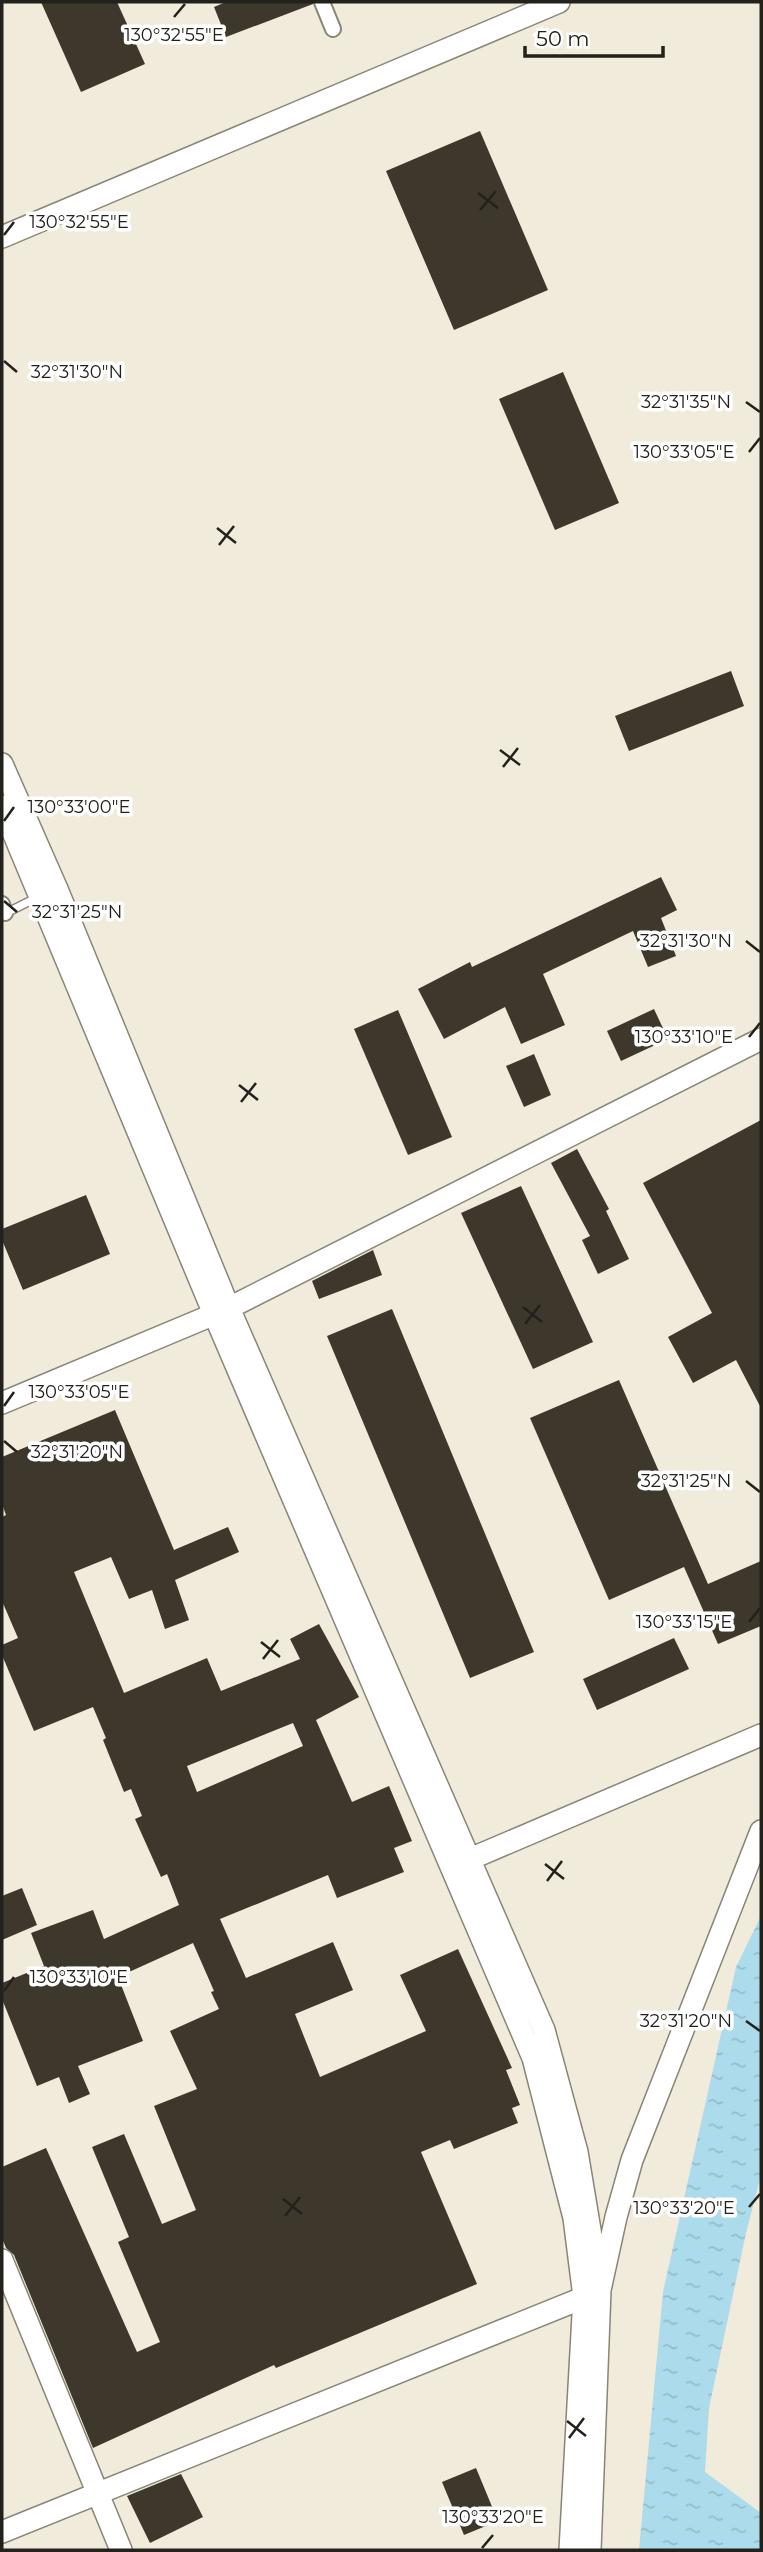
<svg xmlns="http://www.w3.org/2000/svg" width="763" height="2552" font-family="Montserrat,sans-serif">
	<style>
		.water { fill: url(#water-ripples) }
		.building { fill: #3d382b; fill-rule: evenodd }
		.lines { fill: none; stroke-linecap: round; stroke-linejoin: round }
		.lane-casing { stroke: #8a8576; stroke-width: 10 }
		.street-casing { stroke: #8a8576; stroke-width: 18 }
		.secondary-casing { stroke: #8a8576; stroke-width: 24 }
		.lane { stroke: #fff; stroke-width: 7 }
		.street { stroke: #fff; stroke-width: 14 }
		.secondary { stroke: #fff; stroke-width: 21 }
		.ticks { fill: none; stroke: #23211b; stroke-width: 2.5 }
		.ticks-label { font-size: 18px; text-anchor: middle; fill: #23211b; stroke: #fff; stroke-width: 7; stroke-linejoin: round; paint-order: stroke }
	</style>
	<defs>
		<pattern id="water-ripples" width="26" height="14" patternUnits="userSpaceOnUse" patternTransform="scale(1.75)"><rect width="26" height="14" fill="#acdbeb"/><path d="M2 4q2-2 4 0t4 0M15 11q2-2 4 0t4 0" fill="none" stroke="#94bcc9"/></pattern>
	</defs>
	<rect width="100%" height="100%" fill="#f0ebda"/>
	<path class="water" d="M761,1916V2175L746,2233L709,2408L705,2472L761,2513V2550H639L663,2292L736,1967Z"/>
	<path class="building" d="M41,2H117L145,64L81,92Z
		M226,2H313V4L226,37L214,7Z
		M480,131L548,290L454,330L386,171Z
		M563,372L619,503L555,530L499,399Z
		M731,671L744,706L629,751L615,716Z
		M661,877L677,910L661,918L676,956L648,967L633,931L543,974L565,1025L521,1044L505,1007L444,1039L418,989L470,962L472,967Z
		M654,1009L668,1039L621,1061L607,1031Z
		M398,1010L452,1137L408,1155L354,1029Z
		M534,1054L551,1095L524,1107L506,1066Z
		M761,1120V1408L736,1360L693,1383L668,1337L712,1313L643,1183Z
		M577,1149L609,1209L606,1211L629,1259L598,1274L582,1240L590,1236L551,1163Z
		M521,1186L593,1342L533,1369L461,1213Z
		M86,1195L110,1254L23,1290L2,1240V1229Z
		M373,1250L382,1275L319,1299L312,1281Z
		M392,1309L534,1652L470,1678L327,1336Z
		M619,1380L708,1584L761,1561V1626L718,1644L684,1567L609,1600L530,1418Z
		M115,1410L174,1550L228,1527L239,1552L175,1580L189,1620L165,1629L152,1590L129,1599L111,1557L74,1572L124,1693L207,1658L221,1691L300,1659L290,1639L319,1624L359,1697L316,1720L352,1802L389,1786L412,1841L394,1848L404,1872L337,1898L328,1875L220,1919L246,1978L333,1942L353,1990L295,2014L320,2077L426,2031L400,1975L458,1949L512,2068L506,2070L520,2105L512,2108L518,2123L454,2149L450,2140L421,2152L477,2284L276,2368L274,2365L93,2448L14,2255L6,2248L2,2238V2167L46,2148L137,2352L160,2342L118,2242L129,2237L92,2147L124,2134L162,2224L196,2210L154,2106L197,2089L170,2031L219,2009L211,1992L214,1991L193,1943L118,1977L143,2041L78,2066L90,2094L69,2103L59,2077L37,2086L2,1999V1983L44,1966L31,1933L93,1910L104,1939L179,1905L167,1874L161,1877L135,1819L142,1816L131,1789L124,1792L103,1740L106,1738L93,1707L34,1731L2,1655V1645L18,1638L2,1601V1517L6,1515L2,1504V1457ZM293,1723L303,1746L197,1792L187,1766Z
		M674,1638L689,1669L597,1710L583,1679Z
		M22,1888L37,1925L2,1940V1896Z
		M476,2468L498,2521L464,2535L442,2482Z
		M181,2474L203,2517L150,2543L127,2496Z"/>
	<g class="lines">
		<defs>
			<path id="lane" d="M6,913L36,898"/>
			<path id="street" d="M322,2L333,29
				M2,904L5,913"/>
			<path id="secondary" d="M2,237L559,2
				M2,764L57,889L229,1308L544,2030L577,2152L600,2290
				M2,806L214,1314L533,2058L574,2218L584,2297L570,2550
				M2,1403L229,1308L761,1039
				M470,1859L761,1735
				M2,2260L121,2550
				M2,2532L595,2293
				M590,2550L600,2290L616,2217L632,2160L761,1831"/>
		</defs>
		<use href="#lane" class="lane-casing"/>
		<use href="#street" class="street-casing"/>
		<use href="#secondary" class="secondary-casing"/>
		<use href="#lane" class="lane"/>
		<use href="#street" class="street"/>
		<use href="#secondary" class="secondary"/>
	</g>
	<path class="ticks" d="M174,17L185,4M478,193L498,208M480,210L496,191M4,235L14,222M4,361L17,372M746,402L760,412M749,452L760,438M217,528L236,543M219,545L234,526M500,750L520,765M503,767L518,748M4,821L14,807M4,901L17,912M746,941L760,952M749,1037L760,1023M239,1085L258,1100M241,1102L256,1083M523,1307L542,1322M525,1324L540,1305M4,1406L14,1392M4,1441L17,1452M746,1481L760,1492M749,1622L760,1608M261,1642L280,1657M263,1659L278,1640M545,1864L564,1879M547,1881L562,1861M4,1991L14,1977M746,2021L760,2031M283,2199L302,2214M749,2207L760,2194M285,2216L300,2197M567,2421L586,2436M569,2438L584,2418M482,2548L493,2535"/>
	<g class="ticks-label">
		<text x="174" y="41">130°32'55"E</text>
		<text x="79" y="228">130°32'55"E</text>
		<text x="77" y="378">32°31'30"N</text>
		<text x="686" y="408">32°31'35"N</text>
		<text x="684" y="458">130°33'05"E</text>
		<text x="79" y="813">130°33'00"E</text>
		<text x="77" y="918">32°31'25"N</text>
		<text x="686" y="947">32°31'30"N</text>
		<text x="684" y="1043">130°33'10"E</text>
		<text x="79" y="1398">130°33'05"E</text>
		<text x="77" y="1458">32°31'20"N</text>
		<text x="686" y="1487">32°31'25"N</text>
		<text x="684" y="1628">130°33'15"E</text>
		<text x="79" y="1983">130°33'10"E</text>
		<text x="686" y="2027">32°31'20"N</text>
		<text x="684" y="2214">130°33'20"E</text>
		<text x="493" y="2523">130°33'20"E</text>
	</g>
	<rect width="763" height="2552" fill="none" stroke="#23211b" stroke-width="7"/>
	<path d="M525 46v10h138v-10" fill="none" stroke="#23211b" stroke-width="3.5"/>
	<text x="536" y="46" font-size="21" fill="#23211b" stroke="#ffffff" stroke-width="5" paint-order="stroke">50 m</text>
</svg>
